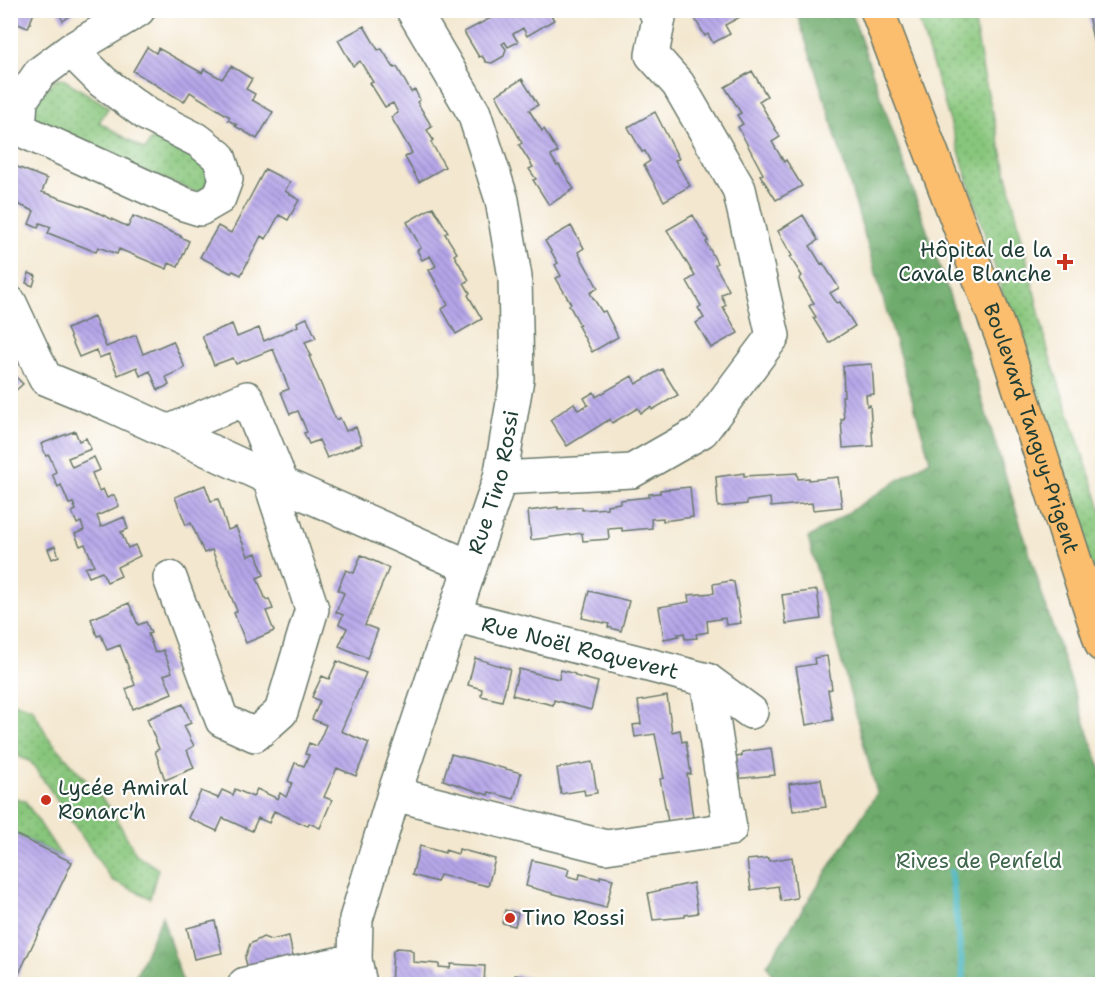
<svg xmlns="http://www.w3.org/2000/svg" width="1113" height="995" font-family="'Shantell Sans',sans-serif">
	<style>
		.grass { fill: url(#grass-dots); stroke: #548258; stroke-width: 1.5 }
		.forest { fill: url(#forest-crowns); stroke: #467450; stroke-width: 1.5 }
		.lines { fill: none; stroke-linecap: round; stroke-linejoin: round }
		.stream { stroke: #44b3be; stroke-width: 7 }
		.building { fill: url(#building-back-hatch) }
		.minor-casing { stroke: #69786a; stroke-width: 36 }
		.major-casing { stroke: #69786a; stroke-width: 36 }
		.minor { stroke: #fff; stroke-width: 33 }
		.major { stroke: #fbbd6e; stroke-width: 33 }
		.poi-dot { fill: #c8321e; stroke: #fff; stroke-width: 2 }
		.labels { text-anchor: middle; stroke-width: 4.5; stroke-linejoin: round; paint-order: stroke }
		.poi-label { font-size: 21px; fill: #1f3d34; stroke: #fff; text-anchor: start }
		.street-label { font-size: 21px; fill: #1f3d34; stroke: #fff }
		.park-label { font-size: 21px; fill: #3e664a; stroke: #fff }
	</style>
	<defs>
		<pattern id="grass-dots" width="8" height="8" patternUnits="userSpaceOnUse" patternTransform="scale(1.5)"><rect width="8" height="8" fill="#88c67c"/><path d="M2 2h.1M6 6h.1" fill="none" stroke="#6fa266" stroke-width="1.8" stroke-linecap="round"/></pattern>
		<pattern id="forest-crowns" width="20" height="18" patternUnits="userSpaceOnUse" patternTransform="scale(1.5)"><rect width="20" height="18" fill="#6eab6c"/><path d="M2 6a3 3 0 1 1 6 0M12 15a3 3 0 1 1 6 0" fill="none" stroke="#5a8c5a"/></pattern>
		<pattern id="building-back-hatch" width="6" height="6" patternUnits="userSpaceOnUse" patternTransform="scale(1.5)"><rect width="6" height="6" fill="#b6a5e9"/><path d="M-1 5l2 2M0 0l6 6M5-1l2 2" fill="none" stroke="#9388be"/></pattern>
	</defs>
	<rect width="100%" height="100%" fill="#fff"/>
	<filter id="ink" filterUnits="userSpaceOnUse"><feTurbulence type="fractalNoise" baseFrequency=".0167" numOctaves="2"/><feDisplacementMap in="SourceGraphic" scale="12" xChannelSelector="R" yChannelSelector="G"/><feConvolveMatrix kernelMatrix="1 2 1 2 8 2 1 2 1" color-interpolation-filters="sRGB"/></filter>
	<filter id="wash" filterUnits="userSpaceOnUse"><feTurbulence type="fractalNoise" baseFrequency=".008" numOctaves="4" result="noise"/><feDisplacementMap in="SourceGraphic" scale="24" xChannelSelector="R" yChannelSelector="G"/><feGaussianBlur stdDeviation="1.35" result="paint"/><feColorMatrix in="noise" values="0 0 0 0 0 0 0 0 0 0 0 0 0 0 0 0 0 1.4 0 .05"/><feComposite in="paint" operator="in"/></filter>
	<g filter="url(#wash)">
		<rect width="100%" height="100%" fill="#f3e7cf"/>
		<path class="grass" d="M916,11H973L983,72L1049,355L1102,511V616Z
			M57,78L63,79L109,107L99,122L145,150L154,135L205,167L209,180L208,185L199,193L44,132L29,108Z
			M14,703L32,708L48,737L111,809L136,854L158,869L150,898L112,880L31,762L11,753V709Z
			M10,796L25,801L62,857L11,832Z"/>
		<path class="forest" d="M796,11H851L950,297L1052,626L1102,773V984H777L767,965L877,793L808,538L930,460L829,113Z
			M162,916L183,984H132Z"/>
		<g class="lines">
			<path class="stream" d="M951,872L964,984"/>
		</g>
		<g id="blocks">
			<path class="building" d="M10,10H35L28,28L10,21Z
				M57,10H78L63,21Z
				M506,10H548L554,20L527,36L523,28L513,34L518,42L508,47L505,42L502,44L506,49L504,56L492,63L486,62L482,56L479,57L464,32Z
				M690,10H736L740,17L725,25L730,34L713,43L708,34L705,36Z
				M1087,10H1102V74H1100Z
				M364,26L378,50L382,49L394,68L397,67L411,92L415,90L420,100L417,102L432,127L427,130L433,140L431,142L445,167L419,182L405,157L412,153L391,117L398,113L393,103L385,107L370,83L373,82L360,61L353,66L338,40Z
				M147,47L156,53L158,48L202,73L204,69L222,79L231,66L252,79L246,89L255,94L252,100L273,112L257,139L235,126L237,125L228,120L230,117L190,92L184,102L133,71Z
				M752,71L767,96L759,101L780,137L772,142L784,162L786,160L802,186L776,200L760,175L763,174L738,127L743,124L737,115L741,113L725,87Z
				M522,79L538,105L529,110L542,131L544,129L558,152L551,156L557,166L559,165L574,189L549,205L533,180L536,179L529,169L533,167L519,145L522,143L496,95Z
				M655,112L679,159L675,160L690,186L664,201L644,165L650,161L645,151L642,152L628,127Z
				M10,164L47,179L42,192L86,207L128,227L133,216L181,236L180,237L189,241L178,267L169,263L167,269L119,249L117,254L98,247L96,252L48,233L51,227L40,223L38,228L29,224L34,211L10,201Z
				M265,169L290,182L285,191L299,200L288,220L279,215L266,239L261,236L241,275L233,271L231,273L200,257L218,226L231,233Z
				M433,207L448,232L445,234L457,253L454,255L469,280L464,283L470,293L468,295L482,319L456,334L442,309L448,305L429,270L436,266L430,256L422,260L417,250L421,248L407,222Z
				M693,215L708,241L706,242L717,263L715,265L729,290L721,295L726,305L723,307L738,333L711,348L696,323L704,318L698,308L701,306L687,281L695,276L667,230Z
				M803,215L818,240L810,246L821,264L823,263L839,288L830,293L837,303L840,302L855,326L829,343L813,318L816,317L809,306L814,303L799,279L802,276L790,257L792,256L778,231Z
				M571,226L584,248L578,252L598,288L590,293L602,312L605,311L618,337L592,352L578,326L580,325L569,305L571,304L556,278L561,276L555,265L558,263L545,241Z
				M29,273L36,276L33,286L26,283Z
				M94,317L106,347L136,335L143,354L173,341L185,368L166,377L169,385L158,390L150,371L140,376L137,367L118,375L109,354L99,358L96,350L79,357L67,329Z
				M307,318L316,338L305,342L311,356H309L336,420L340,418L346,431L356,427L362,444L327,458L319,440L309,444L304,433L307,432L298,411L290,414L281,392L289,389L273,349L236,364L233,358L214,365L202,336L232,324L237,337L259,328L264,341L298,326L297,322Z
				M872,364L874,394L866,395L867,406L870,405L873,446L843,448L841,419H844L842,396H844L843,366Z
				M662,369L678,395L652,410L651,407L641,413L638,408L612,423L610,419L567,446L550,420L574,403L578,410L588,405L584,398L594,392L596,397L632,376L636,384Z
				M14,375L23,384L14,392L10,388V378Z
				M75,431L79,441L86,438L91,449L68,458L72,467L94,457L100,470L92,473L99,491L103,489L107,498L114,495L119,506L97,516L101,527L124,517L128,529L121,532L128,548L135,545L140,556L117,567L121,576L107,582L102,572L89,577L85,568L94,565L85,544L80,546L75,534L84,530L81,522L77,524L72,512L76,510L73,503L69,504L61,485L58,487L52,474L56,472L49,455L46,456L41,444Z
				M744,473V476L797,473L798,479L809,478V480L838,477L842,507L813,510L812,503L771,507L770,498L747,501V504L718,507L716,477Z
				M205,485L211,501L218,499L228,530L236,527L248,556L256,553L264,575L257,578L266,600L269,599L273,609L266,611L274,631L246,643L234,613L237,611L212,550L204,553L191,523L186,525L175,497Z
				M690,487L693,517L663,521V518L651,519L652,528L622,531V528L608,529L609,539L583,541L582,533L531,540L528,511L558,507V509L582,507V510L607,508V505L620,503V500L649,497V494L660,493V490Z
				M55,546L59,556L52,559L48,549Z
				M361,555L389,568L365,625L378,630L367,658L339,646L347,628L339,624L343,615L336,612L344,593L338,590L342,579L346,570L354,573Z
				M730,581L734,582L741,623L726,625L725,618L707,621L708,632L696,634L697,638L685,639L684,633L678,634L679,636L664,639L659,607L689,602L688,595L714,593L713,584Z
				M817,590L821,619L786,624L782,595Z
				M589,591L629,601L621,631L608,627L609,624L582,618Z
				M129,603L138,625L146,622L151,633L148,634L155,653L163,650L172,672L164,675L172,693L133,709L126,689L135,685L120,645L107,650L101,635L97,636L91,619Z
				M827,656L832,689L828,690L833,720L806,725L796,667L815,664L814,658Z
				M475,658L510,669L502,701L481,696L482,689L468,685Z
				M337,661L366,673L341,731L369,743L356,776L337,768L324,797L332,800L320,828L309,823L308,826L274,811L269,823L258,818L252,831L223,818L217,831L188,818L201,791L218,798L222,790L233,795L235,789L253,797L257,789L278,799L280,793L286,797L292,783L288,781L295,763L304,766L309,755L305,754L309,743L317,746L326,725L312,719L320,701L312,697L322,676L329,679Z
				M519,669L559,679L561,670L575,674V676L598,682L591,710L554,700L553,705L512,695Z
				M667,696L672,732L680,730L682,742L686,741L691,774H687L693,818L668,822L660,779L664,778L655,734L635,737L633,725L641,724L638,701Z
				M183,704L191,723L184,726L194,746L187,750L194,768L165,780L155,751L159,749L147,719Z
				M771,748L775,775L733,779L730,758L742,756V752Z
				M451,754L521,773L514,799L489,792L488,795L443,780Z
				M592,762L597,793L585,795L584,790L561,794L557,768Z
				M821,779L826,807L793,811L789,784Z
				M10,832L72,862L14,984H10Z
				M420,846L445,853V850L458,854L459,849L495,859L488,886L440,875L437,882L412,875Z
				M792,857L797,898L781,901L778,886L751,890L747,860L768,858L769,861Z
				M532,860L569,869L567,876L579,879L580,874L600,879V876L613,879L606,908L526,886Z
				M693,883L698,913L685,915V917L653,920L648,893Z
				M505,910L518,913L515,926L502,923Z
				M215,921L222,953L194,959L187,928Z
				M289,936L294,963L249,973L245,958L250,944L263,937L271,940Z
				M397,948L410,949L413,952V962L439,964V967L450,968L451,964L485,966L484,984H391L393,951Z
				M515,975L535,978V984H514Z"/>
		</g>
	</g>
	<g filter="url(#ink)">
		<use href="#blocks" fill-opacity="0" stroke="#69786a" stroke-width="1.5"/>
		<g class="lines">
			<defs>
				<g id="minor">
					<path d="M71,50L103,82L148,115L199,141L219,157L226,179L219,198L200,209L184,204L19,129L21,100L40,73L71,50L138,10"/>
					<path d="M10,303L45,378L108,404L269,478L470,567"/>
					<path d="M168,432L247,398L282,484"/>
					<path d="M500,478L632,471L702,431L773,336L739,189L678,84L652,55L659,18L655,10"/>
					<path d="M170,578L222,720L255,735L281,712L312,609L269,478"/>
					<path d="M707,680L751,712"/>
					<path d="M394,794L606,847L730,829L707,680L454,615"/>
					<path d="M245,984L355,960"/>
					<path id="s1" d="M360,984L355,960L356,919L394,794L500,478L517,379L515,277L502,200L474,113L413,10"/>
				</g>
				<g id="major">
					<path id="s2" d="M877,10L1007,350L1102,645"/>
				</g>
			</defs>
			<use href="#minor" class="minor-casing"/>
			<use href="#major" class="major-casing"/>
			<use href="#minor" class="minor"/>
			<use href="#major" class="major"/>
		</g>
	</g>
	<g class="poi-dot">
		<path d="M1062 253h6v6h6v6h-6v6h-6v-6h-6v-6h6z"/>
		<circle cx="46" cy="800" r="6"/>
		<circle cx="510" cy="918" r="6"/>
	</g>
	<g class="labels">
		<g class="poi-label">
			<text x="1052" y="257" text-anchor="end">Hôpital de la<tspan x="1052" dy="24">Cavale Blanche</tspan></text>
			<text x="58" y="795">Lycée Amiral<tspan x="58" dy="24">Ronarc'h</tspan></text>
			<text x="522" y="925">Tino Rossi</text>
		</g>
		<g class="street-label">
			<text dy="7" stroke="none"><textPath href="#s2" startOffset="446">Boulevard Tanguy-Prigent</textPath></text>
			<text dy="7" stroke="none"><textPath href="#s1" startOffset="524">Rue Tino Rossi</textPath></text>
			<text transform="translate(580 648) rotate(14)" y="7">Rue Noël Roquevert</text>
		</g>
		<g class="park-label">
			<text x="979" y="868">Rives de Penfeld</text>
		</g>
	</g>
	<rect width="1113" height="995" fill="none" stroke="#fff" stroke-width="36"/>
</svg>
